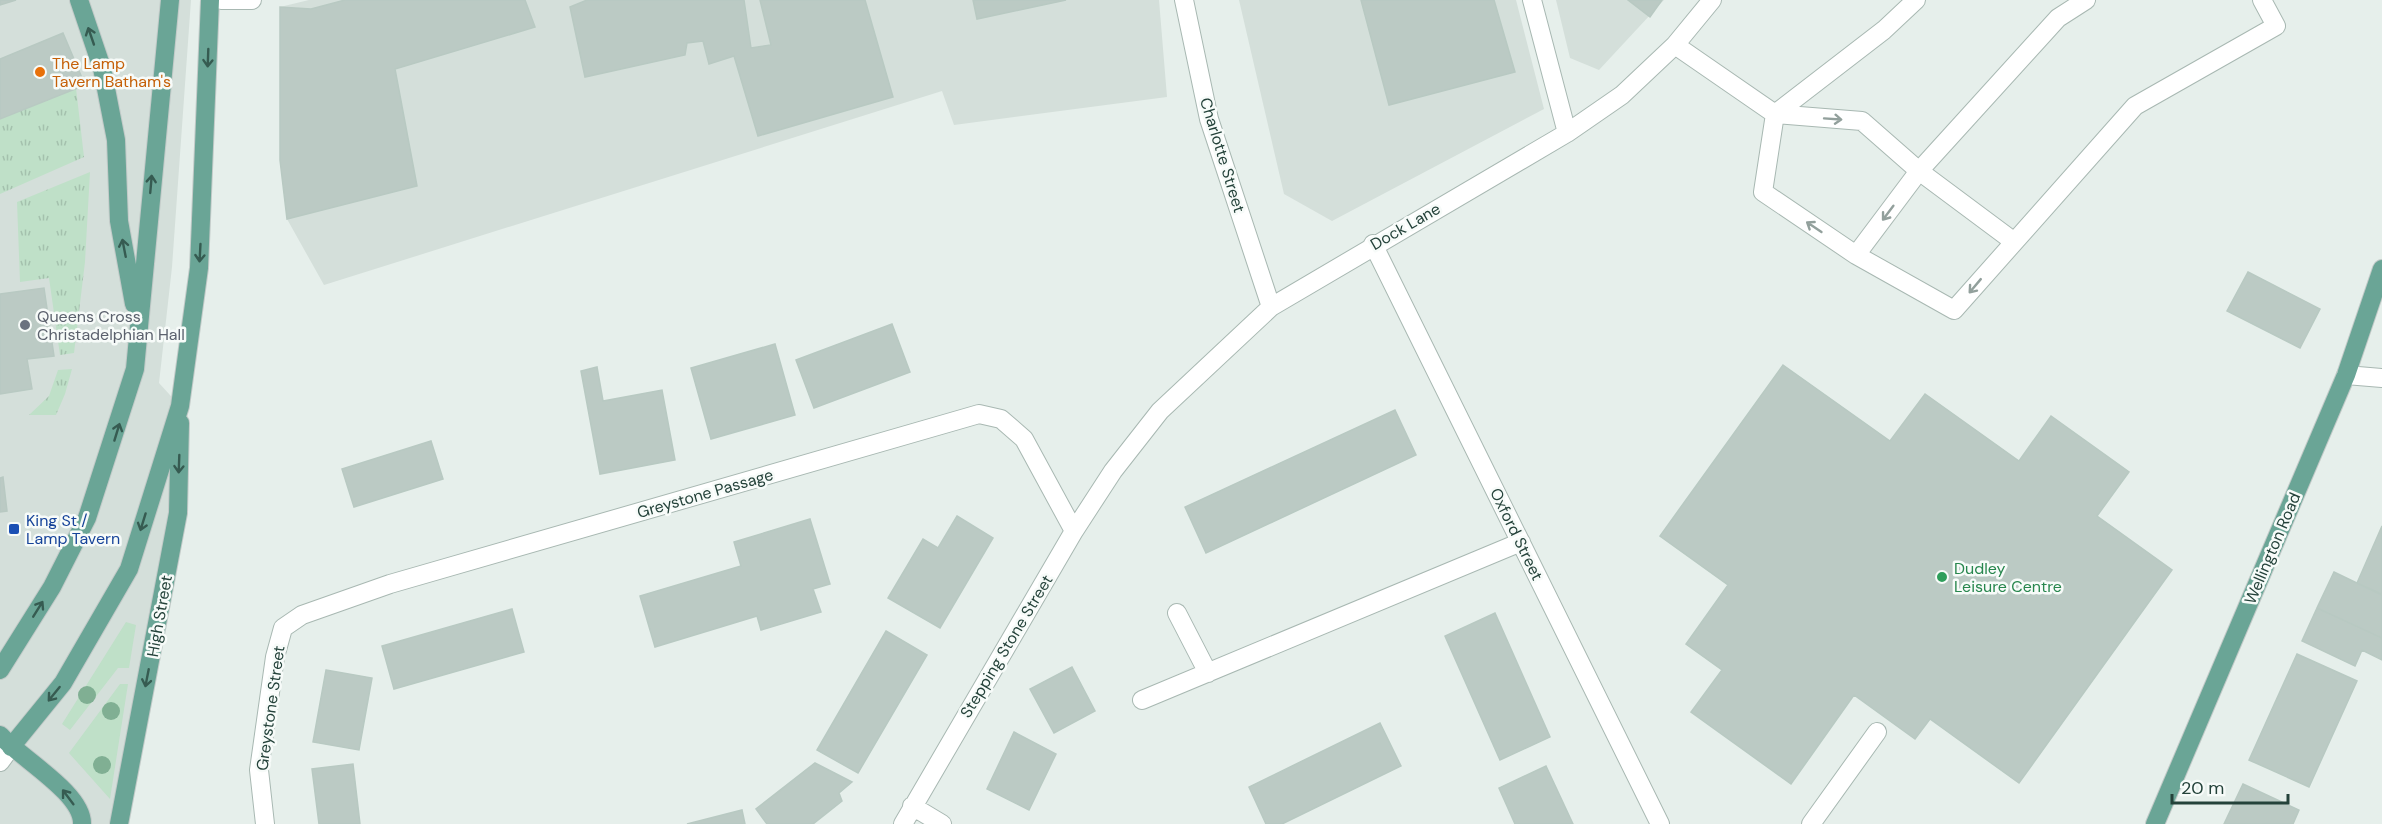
<svg xmlns="http://www.w3.org/2000/svg" width="2382" height="824" font-family="'DM Sans',sans-serif">
	<style>
		.built { fill: #d4dfda }
		.grass { fill: url(#grass-tufts) }
		.green { fill: #bfe0c8 }
		.building { fill: #bbcac4; stroke: #b8c9c2; stroke-width: 1.5 }
		.lines { fill: none; stroke-linecap: round; stroke-linejoin: round }
		.minor-casing { stroke: #a8b8b2; stroke-width: 20 }
		.major-casing { stroke: #c2cac8; stroke-width: 20 }
		.minor { stroke: #fff; stroke-width: 18 }
		.major { stroke: #6aa596; stroke-width: 18 }
		.tree { fill: #80af93 }
		.oneway { stroke: #365b51 }
		.oneway2 { stroke: #92a09c }
		.food-dot { fill: #e8710a; stroke: #f7fbf9; stroke-width: 2 }
		.worship-dot { fill: #6b7280; stroke: #f7fbf9; stroke-width: 2 }
		.transit-dot { fill: #1a4fb4; stroke: #f7fbf9; stroke-width: 2 }
		.leisure-dot { fill: #2e9e5b; stroke: #f7fbf9; stroke-width: 2 }
		.labels { text-anchor: middle; stroke-width: 5; stroke-linejoin: round; paint-order: stroke }
		.food-label { font-size: 16px; fill: #c56008; stroke: #f7fbf9; text-anchor: start }
		.street-label { font-size: 16px; fill: #24423a; stroke: #f7fbf9 }
		.worship-label { font-size: 16px; fill: #5b616d; stroke: #f7fbf9; text-anchor: start }
		.transit-label { font-size: 16px; fill: #164399; stroke: #f7fbf9; text-anchor: start }
		.leisure-label { font-size: 16px; fill: #27864d; stroke: #f7fbf9; text-anchor: start }
	</style>
	<defs>
		<pattern id="grass-tufts" width="24" height="20" patternUnits="userSpaceOnUse" patternTransform="scale(1.5)"><rect width="24" height="20" fill="#bfe0c8"/><path d="M3 7l-1-3M5 7V3M7 7l1-3M15 17l-1-3M17 17v-4M19 17l1-3" fill="none" stroke="#a4c1ad"/></pattern>
	</defs>
	<rect width="100%" height="100%" fill="#e6efeb"/>
	<path class="built" d="M0,0H191L172,267L159,383L180,406V442L119,824H0Z
		M309,0H1159L1167,97L954,125L942,91L324,285L287,219L280,7Z
		M1239,0H1516L1544,109L1332,221L1284,194Z
		M1556,0H1664L1599,70L1570,58Z"/>
	<path class="grass" d="M76,88L84,157L0,194V119Z
		M90,172L85,262L74,353L60,355L49,278L20,282L17,202Z
		M72,369L65,394L56,415H29L49,396L58,370Z"/>
	<path class="green" d="M126,622L136,625L129,668H118L70,730L62,724Z
		M120,684H128L110,799L69,753Z"/>
	<path class="building" d="M0,0H16L0,5Z
		M345,0H525L535,27L395,69L417,186L287,219L280,160V7L311,9Z
		M587,0H744L751,48L771,45L760,0H865L893,97L758,136L734,56L709,64L703,41L687,43L685,55L585,77L570,7Z
		M973,0H1066L977,19Z
		M1361,0H1494L1515,72L1389,105Z
		M1628,0H1662L1650,17Z
		M63,33L85,85L0,119V59Z
		M2248,272L2320,309L2300,348L2227,311Z
		M44,288L54,356L27,359L32,389L0,394V294Z
		M892,324L910,372L814,408L796,360Z
		M775,344L795,415L711,439L691,368Z
		M1783,365L1890,441L1925,394L2019,461L2051,416L2129,472L2097,516L2172,570L2019,783L1930,719L1915,739L1854,695L1791,784L1691,712L1722,670L1686,644L1728,585L1660,536Z
		M597,367L603,401L662,390L675,460L600,474L581,371Z
		M1395,410L1416,455L1206,553L1185,507Z
		M431,441L443,479L354,507L342,469Z
		M3,477L7,511L0,512V478Z
		M957,516L993,538L940,628L888,598L923,539L938,548Z
		M810,519L830,584L813,589L821,612L761,630L757,616L655,647L640,596L741,566L734,542Z
		M2382,526V594L2357,583Z
		M2334,572L2382,595V638L2317,608Z
		M2317,608L2382,638V660L2362,650L2355,666L2302,641Z
		M512,609L524,652L394,689L382,646Z
		M1495,613L1550,737L1500,760L1445,636Z
		M886,631L927,655L858,773L817,750Z
		M2297,654L2357,681L2309,787L2249,760Z
		M1072,667L1095,711L1054,733L1030,689Z
		M326,670L372,678L359,750L313,742Z
		M1380,723L1401,766L1282,824H1266L1249,787Z
		M1014,732L1056,754L1029,810L987,789Z
		M815,763L852,782L839,793L842,801L813,824H767L756,809Z
		M353,764L360,824H319L312,769Z
		M1546,766L1573,824H1515L1499,788Z
		M2243,784L2299,810L2293,824H2224Z
		M742,810L745,824H687Z"/>
	<g class="lines">
		<defs>
			<path id="minor" d="M221,0H252
				M1184,0L1209,119L1271,307
				M1532,0L1567,133
				M1916,0L1884,30L1775,114L1763,192L1856,255L1954,310L2135,106L2276,26L2262,0
				M1675,45L1775,114
				M1775,114L1862,121L1919,171L2013,241
				M1373,244L1660,824
				M1856,255L1919,171L2058,18L2086,0
				M2346,375L2382,378
				M1177,613L1208,673
				M1142,700L1521,542
				M0,762L11,747
				M912,806L942,824
				M265,824L259,770L275,657L283,628L302,615L390,584L979,414L1001,419L1024,439L1074,531
				M903,824L1074,531L1113,471L1160,411L1271,307L1567,133L1622,95L1675,45L1712,0
				M1811,824L1877,732"/>
			<path id="major" d="M79,0L102,68L116,140L119,221L134,304
				M0,670L52,587L87,518L135,369L170,0
				M0,735C20,758 83,793 82,824
				M11,747L63,683L129,569L180,406L199,268L210,0
				M119,824L178,513L180,423
				M2155,824L2346,375L2382,269"/>
		</defs>
		<use href="#minor" class="minor-casing"/>
		<use href="#major" class="major-casing"/>
		<use href="#minor" class="minor"/>
		<use href="#major" class="major"/>
	</g>
	<g class="tree">
		<circle cx="87" cy="695" r="9"/>
		<circle cx="111" cy="711" r="9"/>
		<circle cx="102" cy="765" r="9"/>
	</g>
	<defs><path id="oneway-shaft" d="M-6 0H5M1.5-3L5.5 0L1.5 3" fill="none" stroke-width="1.6" stroke-linecap="round" stroke-linejoin="round" transform="scale(1.5)"/></defs>
	<g class="oneway">
		<use href="#oneway-shaft" transform="translate(91 36) rotate(-109)"/>
		<use href="#oneway-shaft" transform="translate(208 58) rotate(92)"/>
		<use href="#oneway-shaft" transform="translate(151 184) rotate(-85)"/>
		<use href="#oneway-shaft" transform="translate(124 248) rotate(-101)"/>
		<use href="#oneway-shaft" transform="translate(200 253) rotate(93)"/>
		<use href="#oneway-shaft" transform="translate(117 432) rotate(-73)"/>
		<use href="#oneway-shaft" transform="translate(179 464) rotate(92)"/>
		<use href="#oneway-shaft" transform="translate(143 522) rotate(107)"/>
		<use href="#oneway-shaft" transform="translate(38 609) rotate(-58)"/>
		<use href="#oneway-shaft" transform="translate(147 678) rotate(101)"/>
		<use href="#oneway-shaft" transform="translate(54 694) rotate(129)"/>
		<use href="#oneway-shaft" transform="translate(68 797) rotate(-127)"/>
	</g>
	<g class="oneway2">
		<use href="#oneway-shaft" transform="translate(1833 119) rotate(4)"/>
		<use href="#oneway-shaft" transform="translate(1888 213) rotate(127)"/>
		<use href="#oneway-shaft" transform="translate(1814 227) rotate(-146)"/>
		<use href="#oneway-shaft" transform="translate(1975 286) rotate(130)"/>
	</g>
	<circle class="food-dot" cx="40" cy="72" r="6"/>
	<circle class="worship-dot" cx="25" cy="325" r="6"/>
	<rect class="transit-dot" x="8" y="523" width="12" height="12" rx="3"/>
	<circle class="leisure-dot" cx="1942" cy="577" r="6"/>
	<g class="labels">
		<g class="food-label">
			<text x="52" y="69">The Lamp<tspan x="52" dy="18">Tavern Batham's</tspan></text>
		</g>
		<g class="street-label">
			<text transform="translate(1223 155) rotate(73)" y="6">Charlotte Street</text>
			<text transform="translate(1405 226) rotate(-30)" y="6">Dock Lane</text>
			<text transform="translate(705 493) rotate(-16)" y="6">Greystone Passage</text>
			<text transform="translate(1517 534) rotate(64)" y="6">Oxford Street</text>
			<text transform="translate(2272 548) rotate(-67)" y="6">Wellington Road</text>
			<text transform="translate(159 616) rotate(-80)" y="6">High Street</text>
			<text transform="translate(1006 646) rotate(-59)" y="6">Stepping Stone Street</text>
			<text transform="translate(270 708) rotate(-82)" y="6">Greystone Street</text>
		</g>
		<g class="worship-label">
			<text x="37" y="322">Queens Cross<tspan x="37" dy="18">Christadelphian Hall</tspan></text>
		</g>
		<g class="transit-label">
			<text x="26" y="526">King St /<tspan x="26" dy="18">Lamp Tavern</tspan></text>
		</g>
		<g class="leisure-label">
			<text x="1954" y="574">Dudley<tspan x="1954" dy="18">Leisure Centre</tspan></text>
		</g>
	</g>
	<path d="M2172 794v9h116v-9" fill="none" stroke="#24423a" stroke-width="3"/>
	<text x="2181" y="794" font-size="18" fill="#24423a" stroke="#f7fbf9" stroke-width="4.5" paint-order="stroke">20 m</text>
</svg>
